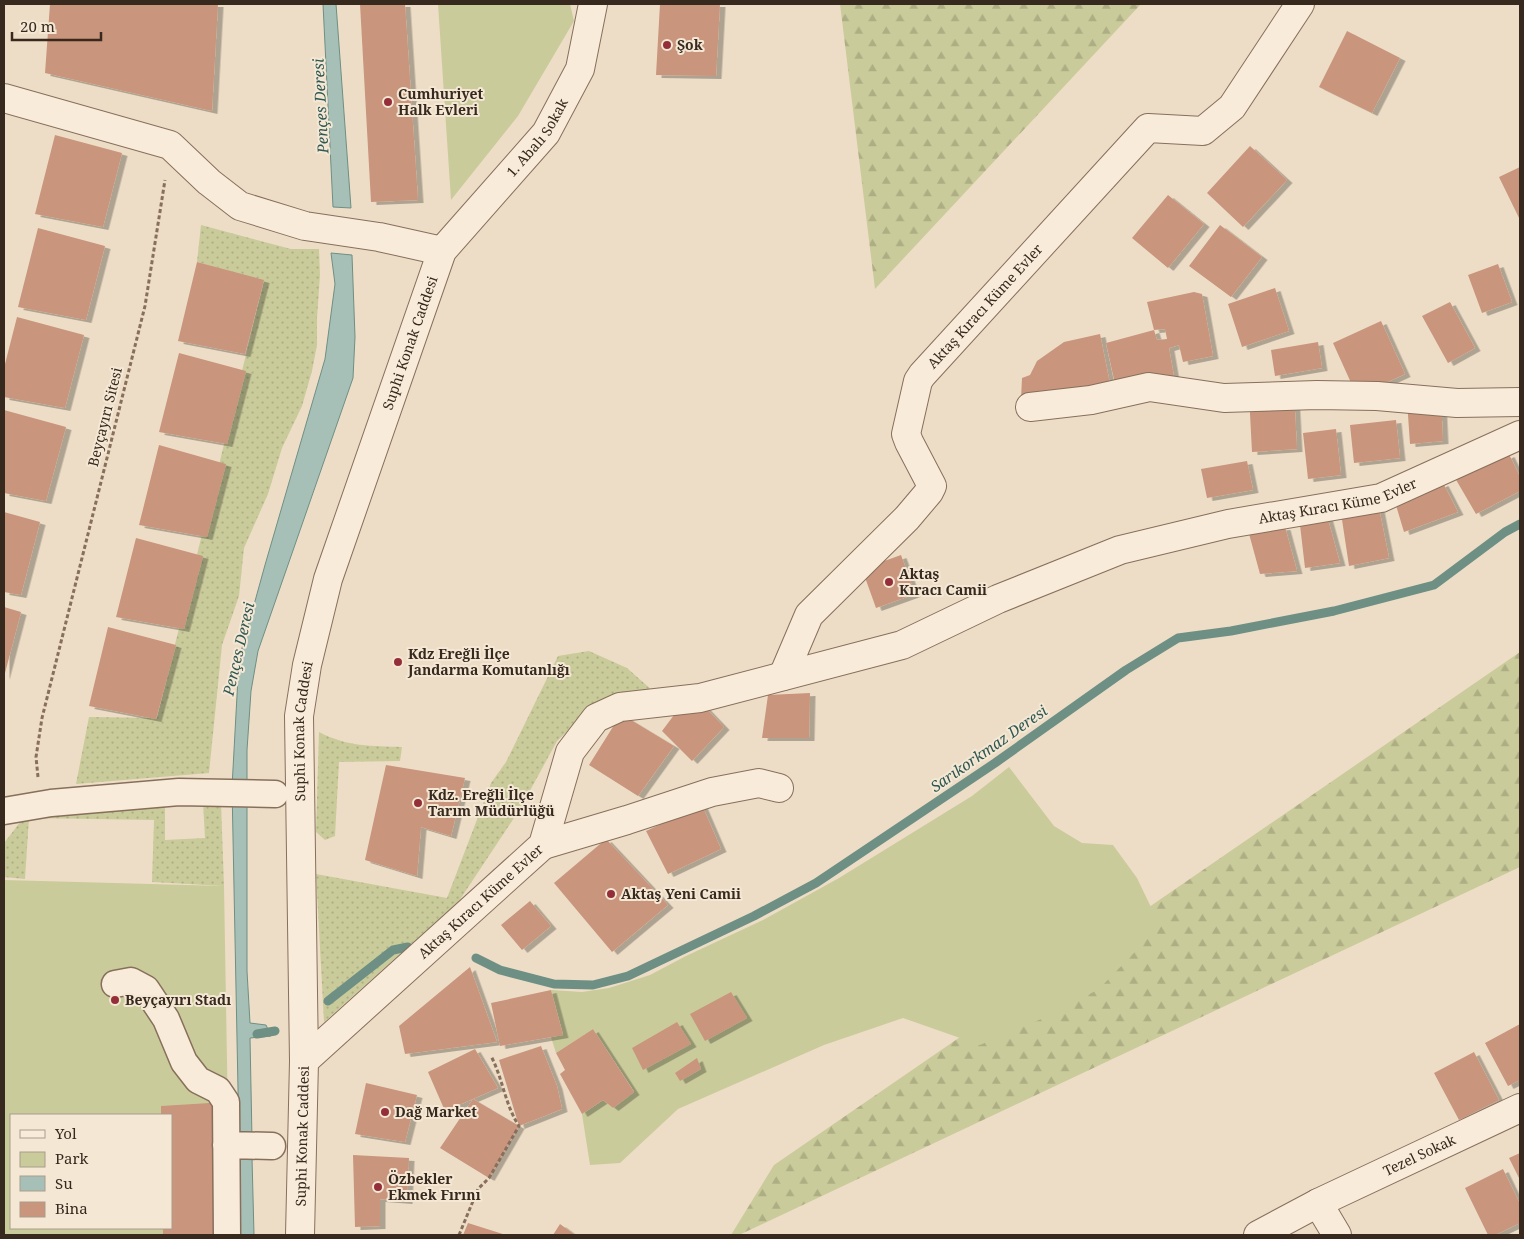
<svg xmlns="http://www.w3.org/2000/svg" width="1524" height="1239" font-family="'Noto Serif',serif">
	<style>
		.grass { fill: url(#grass-dots) }
		.forest { fill: url(#forest-firs) }
		.green { fill: #cacb9a; fill-rule: evenodd }
		.water { fill: #a7c0b7; stroke: #6e8f83 }
		.lines { fill: none; stroke-linecap: round; stroke-linejoin: round }
		.stream { stroke: #6e8f83; stroke-width: 9 }
		.building { fill: #ca957d; filter: url(#shadow) }
		.pedestrian-casing { stroke: #876f5c; stroke-width: 29 }
		.minor-casing { stroke: #876f5c; stroke-width: 30 }
		.tertiary-casing { stroke: #876f5c; stroke-width: 30 }
		.path { stroke: #876f5c; stroke-width: 3; stroke-dasharray: 4 2.5; stroke-linecap: butt }
		.pedestrian { stroke: #f8ebd9; stroke-width: 26 }
		.minor { stroke: #f8ebd9; stroke-width: 28 }
		.tertiary { stroke: #f8ebd9; stroke-width: 28 }
		.poi-dot { fill: #942e39; stroke: #f4e8d5; stroke-width: 2 }
		.labels { text-anchor: middle; stroke-width: 4; stroke-linejoin: round; paint-order: stroke }
		.poi-label { font-size: 14px; font-weight: bold; fill: #38291f; stroke: #f4e8d5; text-anchor: start }
		.street-label { font-size: 14px; fill: #38291f; stroke: #f4e8d5 }
		.water-label { font-size: 15px; font-style: italic; fill: #2f5751; stroke: #f4e8d5 }
	</style>
	<defs>
		<pattern id="grass-dots" width="8" height="8" patternUnits="userSpaceOnUse" patternTransform="scale(1.25)"><rect width="8" height="8" fill="#cacb9a"/><path d="M2 2h.1M6 6h.1" fill="none" stroke="#aeae84" stroke-width="1.8" stroke-linecap="round"/></pattern>
		<pattern id="forest-firs" width="22" height="20" patternUnits="userSpaceOnUse" patternTransform="scale(1.25)"><rect width="22" height="20" fill="#cacb9a"/><path d="M5 1l3.5 6h-7zM16 11l3.5 6h-7z" fill="#aeae84"/></pattern>
		<filter id="shadow"><feDropShadow dx="5.5" dy="3" stdDeviation="0" flood-color="#0004"/></filter>
	</defs>
	<rect width="100%" height="100%" fill="#edddc6"/>
	<path class="grass" d="M201,225L291,249H319L320,275L317,318V345L312,371L302,406L282,448L268,494L244,548L239,596L222,645L209,773L76,784L89,717L157,718L264,281L197,262Z
		M589,651L627,668L654,692L577,722L557,741L520,809L459,901L324,1022L316,874L447,898L491,783L506,762L558,656Z
		M319,732C348,747 371,746 402,747L400,761L339,762L335,836L325,840L316,832Z
		M203,802L221,803L224,886L152,882L154,820L29,818L25,879L4,877V843L21,821L20,817L165,805V840L205,838Z"/>
	<path class="forest" d="M840,4H1141L875,289Z
		M1520,652V867L739,1235H731L774,1165Z"/>
	<path class="green" d="M438,4H570L574,21L518,116L451,200Z
		M1009,767L1054,826L1082,843L1113,845L1137,878L1160,926L1099,989L1053,1014L980,1045L903,1018L824,1045L678,1109L620,1163L590,1165L582,1114L603,1100L613,1108L634,1091L593,1029L556,1053L551,1037L563,1034L551,990L582,992L609,988L650,975L686,956L763,920L839,878L972,796Z
		M4,880L224,886L230,1235H4ZM11,1115H171V1228H11Z"/>
	<path class="water" d="M323,4H336L351,208L333,207Z
		M331,253L352,255L355,337L353,378L258,651L251,691L247,750V971L250,1023L266,1025L271,1036L250,1038L252,1139H239L232,787L239,659L265,565L325,359L335,284Z
		M238,1156L252,1158L254,1235H238Z"/>
	<g class="lines">
		<path class="stream" d="M476,958L500,970L554,984L593,985L628,976L754,916L816,883L995,763L1126,670L1178,638L1231,631L1334,611L1434,585L1505,532L1520,524
			M328,1001L393,950L408,947
			M257,1034L275,1031"/>
	</g>
	<path class="building" d="M50,4H218L212,111L45,73Z
		M360,4H405L418,200L371,202Z
		M660,4H720L716,76L656,75Z
		M1347,31L1400,58L1372,113L1319,87Z
		M55,135L122,153L103,227L35,214Z
		M1250,146L1287,180L1243,227L1207,193Z
		M1520,167V220L1499,177Z
		M1168,195L1204,224L1168,268L1132,238Z
		M1220,225L1262,257L1231,297L1189,266Z
		M38,228L105,246L86,320L18,307Z
		M197,262L264,280L245,354L178,341Z
		M1498,264L1512,302L1482,313L1468,275Z
		M1275,288L1289,331L1242,347L1228,304Z
		M1194,292L1202,294L1213,356L1183,362L1179,345L1169,348L1174,377L1115,384L1106,343L1154,330L1157,340L1167,339L1165,329L1154,330L1147,302Z
		M1450,302L1475,348L1448,363L1422,316Z
		M17,317L84,335L65,408L4,397V368Z
		M1381,321L1405,374L1357,396L1333,343Z
		M1100,334L1111,389L1021,399L1022,378L1030,375L1037,361L1064,342Z
		M1318,342L1322,368L1275,376L1271,350Z
		M179,353L246,371L227,444L159,432Z
		M1294,393L1297,449L1252,452L1249,395Z
		M1441,399L1443,441L1410,444L1407,401Z
		M4,410L66,427L46,501L4,493Z
		M1396,420L1400,458L1354,463L1350,425Z
		M1336,429L1341,475L1308,479L1303,433Z
		M159,445L226,464L207,537L139,525Z
		M1509,454L1520,477V491L1476,514L1455,478Z
		M1247,461L1253,490L1207,498L1201,469Z
		M1443,483L1458,512L1404,532L1395,502Z
		M1379,508L1389,558L1349,566L1341,513Z
		M4,512L40,522L21,595L4,592Z
		M1327,516L1340,563L1305,568L1300,525Z
		M1285,527L1297,571L1260,574L1248,530Z
		M136,538L203,556L184,629L116,617Z
		M901,555L915,594L876,608L862,569Z
		M4,607L21,612L4,677Z
		M108,627L176,645L156,719L89,706Z
		M810,693L809,738H762L768,695Z
		M703,705L724,727L692,761L662,731L677,711Z
		M621,714L674,746L638,796L589,765Z
		M386,765L465,778L451,836L421,827L417,876L365,860Z
		M702,805L721,849L668,874L646,831Z
		M606,839L668,905L612,952L554,883Z
		M530,901L551,926L522,950L501,925Z
		M470,967L497,1042L405,1054L399,1026Z
		M551,990L563,1035L500,1046L491,1003Z
		M731,992L747,1018L705,1041L690,1014Z
		M677,1022L691,1044L643,1070L632,1048Z
		M1520,1024V1080L1508,1086L1485,1043Z
		M593,1029L634,1092L613,1108L603,1100L582,1114L560,1074L565,1070L556,1053Z
		M541,1046L557,1086L562,1109L519,1126L499,1060Z
		M475,1049L498,1088L445,1111L428,1072Z
		M1474,1052L1499,1100L1459,1120L1434,1073Z
		M697,1058L701,1069L680,1081L675,1073Z
		M366,1083L417,1095L405,1142L355,1134Z
		M473,1099L519,1126L489,1178L440,1148Z
		M226,1102L227,1235H163V1228H171V1115H161V1106Z
		M1520,1153V1180L1509,1158Z
		M353,1155L409,1158L407,1201L380,1199V1226L355,1227Z
		M1503,1169L1520,1204V1223L1495,1235H1488L1465,1188Z
		M468,1223L506,1235H463Z
		M560,1224L575,1235H553Z"/>
	<g class="lines">
		<defs>
			<path id="pedestrian" d="M4,811L51,803L179,792L275,794
				M115,984L131,981L146,989L166,1019L184,1062L198,1080L218,1090L226,1102L227,1235
				M226,1145L272,1146"/>
			<g id="minor">
				<path d="M4,98L170,145L209,182L240,206L305,226L379,237L442,251"/>
				<path d="M1030,407L1091,400L1149,387L1224,398L1317,395L1377,396L1457,403L1520,402"/>
				<path id="s1" d="M783,676L809,615L907,518L929,492L932,486L909,442L906,434L918,381L922,375L1148,128L1203,131L1232,107L1300,4"/>
				<path d="M543,845L627,820L712,792L759,783L779,788"/>
				<path id="s2" d="M304,1061L543,845L570,752L596,718L620,707L700,698L902,645L998,599L1120,550L1228,524L1381,498L1520,435"/>
				<path d="M1318,1203L1337,1235"/>
				<path id="s3" d="M1258,1235L1318,1203L1520,1108"/>
			</g>
			<g id="tertiary">
				<path id="s4" d="M300,1235L304,1061L299,716L307,665L328,579L442,251L546,133L580,69L593,4"/>
			</g>
		</defs>
		<use href="#pedestrian" class="pedestrian-casing"/>
		<use href="#minor" class="minor-casing"/>
		<use href="#tertiary" class="tertiary-casing"/>
		<path class="path" d="M38,777L36,757L42,718L145,306L165,180
			M459,1235L478,1189L489,1178L519,1126C505,1105 503,1079 491,1056"/>
		<use href="#pedestrian" class="pedestrian"/>
		<use href="#minor" class="minor"/>
		<use href="#tertiary" class="tertiary"/>
	</g>
	<g class="poi-dot">
		<circle cx="667" cy="45" r="5"/>
		<circle cx="388" cy="102" r="5"/>
		<circle cx="889" cy="582" r="5"/>
		<circle cx="398" cy="662" r="5"/>
		<circle cx="418" cy="803" r="5"/>
		<circle cx="611" cy="894" r="5"/>
		<circle cx="115" cy="1000" r="5"/>
		<circle cx="385" cy="1112" r="5"/>
		<circle cx="378" cy="1187" r="5"/>
	</g>
	<g class="labels">
		<g class="poi-label">
			<text x="677" y="50">Şok</text>
			<text x="398" y="99">Cumhuriyet<tspan x="398" dy="16">Halk Evleri</tspan></text>
			<text x="899" y="579">Aktaş<tspan x="899" dy="16">Kıracı Camii</tspan></text>
			<text x="408" y="659">Kdz Ereğli İlçe<tspan x="408" dy="16">Jandarma Komutanlığı</tspan></text>
			<text x="428" y="800">Kdz. Ereğli İlçe<tspan x="428" dy="16">Tarım Müdürlüğü</tspan></text>
			<text x="621" y="899">Aktaş Yeni Camii</text>
			<text x="125" y="1005">Beyçayırı Stadı</text>
			<text x="395" y="1117">Dağ Market</text>
			<text x="388" y="1184">Özbekler<tspan x="388" dy="16">Ekmek Fırını</tspan></text>
		</g>
		<g class="street-label">
			<text dy="5" stroke="none"><textPath href="#s4" startOffset="1155">1. Abalı Sokak</textPath></text>
			<text dy="5" stroke="none"><textPath href="#s1" startOffset="458">Aktaş Kıracı Küme Evler</textPath></text>
			<text dy="5" stroke="none"><textPath href="#s4" startOffset="909">Suphi Konak Caddesi</textPath></text>
			<text transform="translate(105 417) rotate(-76)" y="5">Beyçayırı Sitesi</text>
			<text dy="5" stroke="none"><textPath href="#s2" startOffset="1239">Aktaş Kıracı Küme Evler</textPath></text>
			<text dy="5" stroke="none"><textPath href="#s4" startOffset="504">Suphi Konak Caddesi</textPath></text>
			<text dy="5" stroke="none"><textPath href="#s2" startOffset="238">Aktaş Kıracı Küme Evler</textPath></text>
			<text dy="5" stroke="none"><textPath href="#s4" startOffset="99">Suphi Konak Caddesi</textPath></text>
			<text dy="5" stroke="none"><textPath href="#s3" startOffset="180">Tezel Sokak</textPath></text>
		</g>
		<g class="water-label">
			<text transform="translate(321 106) rotate(-93)" y="5">Pençes Deresi</text>
			<text transform="translate(239 649) rotate(-77)" y="5">Pençes Deresi</text>
			<text transform="translate(989 749) rotate(-35)" y="5">Sarıkorkmaz Deresi</text>
		</g>
	</g>
	<rect width="1524" height="1239" fill="none" stroke="#38291f" stroke-width="10"/>
	<rect x="10" y="1114" width="162" height="115" fill="#f4e8d5" stroke="#a99c8c"/>
	<rect x="20" y="1130" width="25" height="8" fill="#f8ebd9" stroke="#a99c8c"/>
	<text x="55" y="1139" font-size="15" fill="#38291f">Yol</text>
	<rect x="20" y="1152" width="25" height="15" fill="#cacb9a" stroke="#a99c8c"/>
	<text x="55" y="1164" font-size="15" fill="#38291f">Park</text>
	<rect x="20" y="1176" width="25" height="15" fill="#a7c0b7" stroke="#a99c8c"/>
	<text x="55" y="1189" font-size="15" fill="#38291f">Su</text>
	<rect x="20" y="1202" width="25" height="15" fill="#ca957d" stroke="#a99c8c"/>
	<text x="55" y="1214" font-size="15" fill="#38291f">Bina</text>
	<path d="M12 32v8h89v-8" fill="none" stroke="#38291f" stroke-width="2.5"/>
	<text x="20" y="32" font-size="15" fill="#38291f" stroke="#f4e8d5" stroke-width="4" paint-order="stroke">20 m</text>
</svg>
